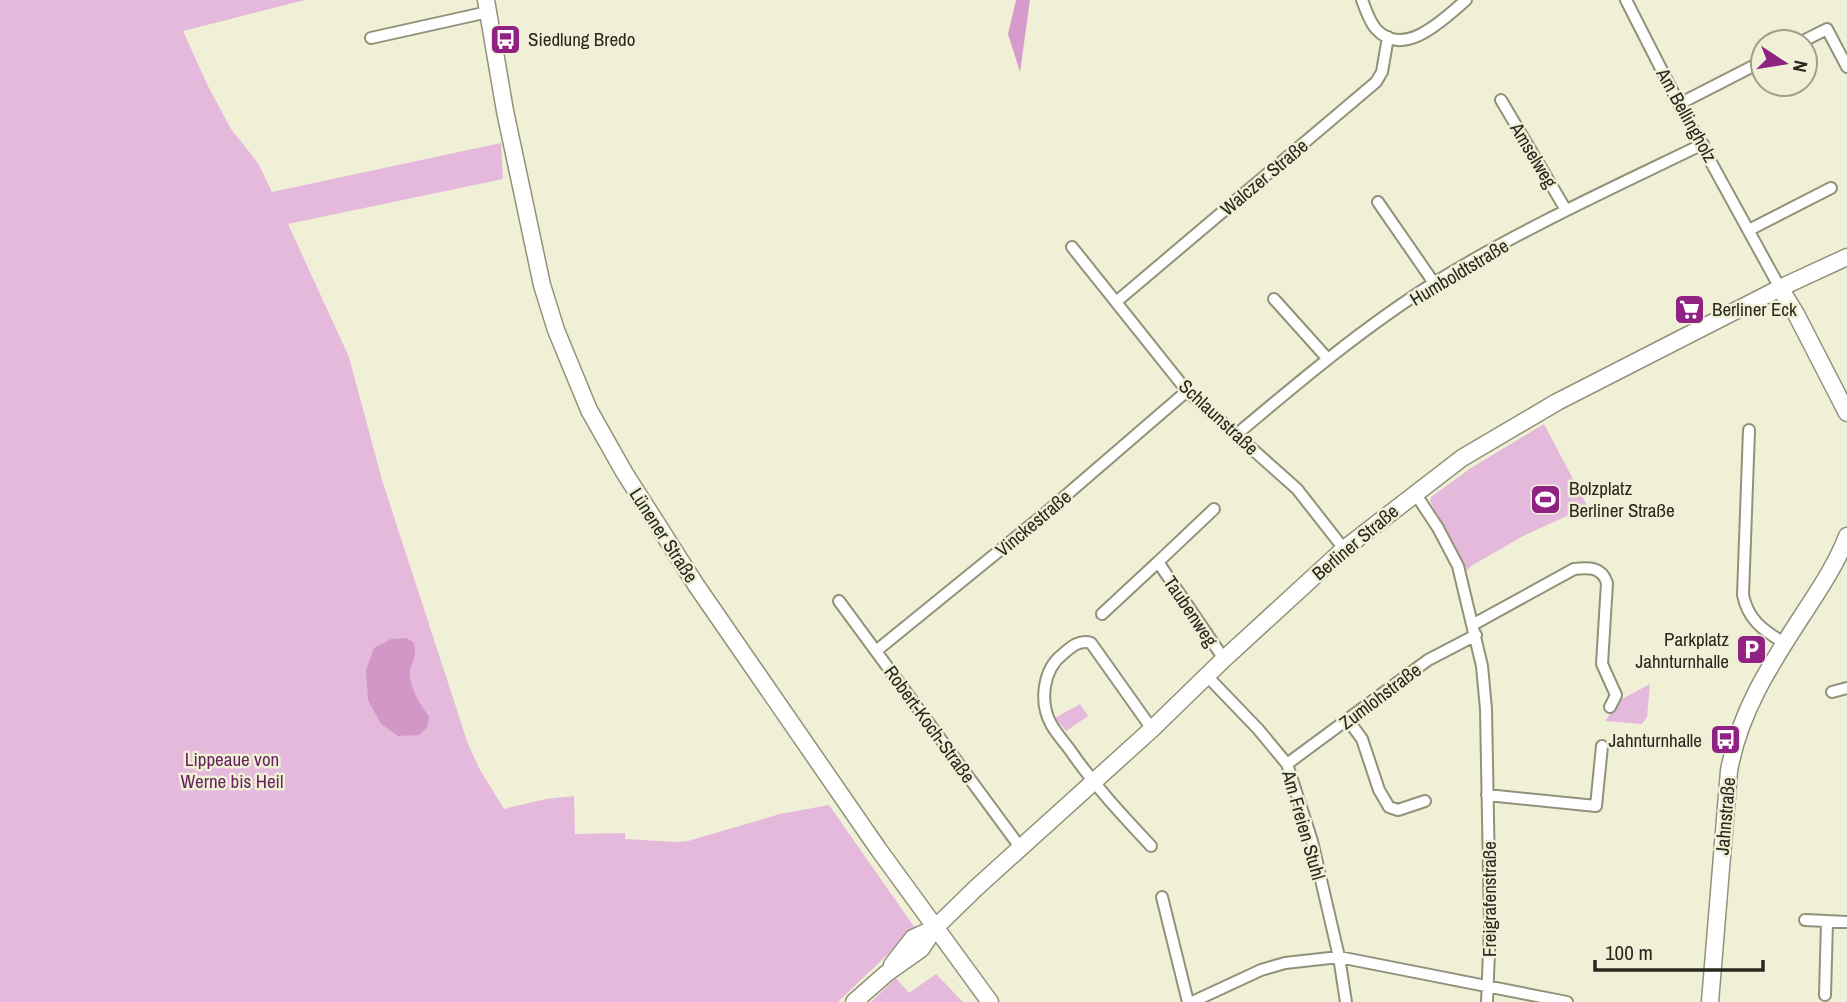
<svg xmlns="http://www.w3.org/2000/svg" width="1847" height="1002" font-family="'Archivo Narrow',sans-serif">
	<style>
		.green { fill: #e5b9dc }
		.forest { fill: #d69bcc }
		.water { fill: #d297c7 }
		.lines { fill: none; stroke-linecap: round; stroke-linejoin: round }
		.street-casing { stroke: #92927a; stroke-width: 14 }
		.secondary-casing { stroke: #92927a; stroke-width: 19 }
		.street { stroke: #fff; stroke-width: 10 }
		.secondary { stroke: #fff; stroke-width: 16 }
		.labels { text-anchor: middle; stroke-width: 5; stroke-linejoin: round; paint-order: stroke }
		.poi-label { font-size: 19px; fill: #28281e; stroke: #eff0d6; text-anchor: start }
		.street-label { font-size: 19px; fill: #28281e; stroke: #eff0d6 }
		.park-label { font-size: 19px; fill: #68235f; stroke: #eff0d6 }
	</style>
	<rect width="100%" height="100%" fill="#eff0d6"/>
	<path class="green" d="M0,0H305L183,31L208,86L231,129L258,163L272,192L501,143L503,179L288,224L349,357L382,480L468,744L479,768L504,809L546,799L574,796L575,834L625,833V839L676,842L688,841L780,814L829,805L915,928L838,1002H0Z
		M1544,424L1590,511L1580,510L1525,535L1471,566L1467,571L1430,501L1431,497L1471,468Z
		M1650,684L1647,717L1642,724L1605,721L1620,700Z
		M1080,704L1088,716L1066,731L1055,718Z
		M936,974L963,1002H871L896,978L909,993Z"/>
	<path class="forest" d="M1016,0H1030L1020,72L1008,34Z"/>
	<path class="water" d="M406,638L413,642C419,659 410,661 410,675C411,691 420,704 429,717L427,728L419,735L398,736L381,724L368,700L366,670L374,648L391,639Z"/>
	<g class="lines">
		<defs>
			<path id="street" d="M1362,0C1366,10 1369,21 1376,29C1404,60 1445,18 1466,0
				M1626,0L1679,104L1780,288
				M371,38L488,12
				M1801,42L1827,29L1847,67
				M1501,100L1566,210
				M1679,104L1763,61
				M1378,202L1434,283
				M1749,230L1831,188
				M1072,247L1187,391L1297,489L1344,549
				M1274,299L1327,358
				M1116,302L1376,82L1382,72L1388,37
				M1749,430L1743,595C1748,620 1763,630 1784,643
				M1237,434C1300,381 1364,327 1434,283C1520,230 1612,188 1703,144
				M1415,493L1438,528L1458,566L1482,666L1486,709L1490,926L1487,1002
				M1158,562L1214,509
				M839,601L1020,847
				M1102,614L1158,562L1224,659
				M1474,624L1574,569C1589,567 1602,567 1607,583L1602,664L1616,695L1610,707
				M876,651L1042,516L1187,391
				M1207,676L1258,729L1287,764L1312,841L1339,957L1346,1002
				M1832,692L1847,688
				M1348,720L1362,739L1379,790L1389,807L1398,810L1425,801
				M1287,764L1428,660L1476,635
				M1487,795L1596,806L1602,746
				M1151,846C1122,815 1094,785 1070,750C1064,742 1056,733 1051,724C1039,702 1043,669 1063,654C1071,647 1080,639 1091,643L1152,729
				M1162,897L1188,1002
				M1805,920L1847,922
				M1825,995L1827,922
				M1192,1002L1261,970L1285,963L1339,957L1567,1002"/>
			<path id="secondary" d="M486,0L505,111L542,285L556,330L589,410L624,472L696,585L879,850L990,1002
				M1780,288L1796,314L1847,413
				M892,965L913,938L935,928
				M854,1002L887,973L921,949L935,928L976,888L1152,729L1224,659L1344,549L1462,458L1557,402L1780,288L1847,257
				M1710,1002L1729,771C1739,713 1770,665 1802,616C1819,590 1836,565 1847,536"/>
		</defs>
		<use href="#street" class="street-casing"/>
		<use href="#secondary" class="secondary-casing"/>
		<use href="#street" class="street"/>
		<use href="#secondary" class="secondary"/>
	</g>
	<defs>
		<symbol id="bus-square" viewBox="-11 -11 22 22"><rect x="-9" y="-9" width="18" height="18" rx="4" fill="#902284" stroke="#eff0d6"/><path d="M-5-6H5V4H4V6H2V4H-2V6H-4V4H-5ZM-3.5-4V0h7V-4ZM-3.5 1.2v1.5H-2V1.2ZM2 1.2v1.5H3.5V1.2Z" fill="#fff"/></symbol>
		<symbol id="supermarket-square" viewBox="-11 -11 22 22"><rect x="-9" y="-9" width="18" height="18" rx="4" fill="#902284" stroke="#eff0d6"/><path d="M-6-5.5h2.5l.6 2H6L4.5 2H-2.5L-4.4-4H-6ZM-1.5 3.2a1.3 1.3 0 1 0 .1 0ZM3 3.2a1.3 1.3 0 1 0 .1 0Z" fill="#fff"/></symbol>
		<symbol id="stadium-square" viewBox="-11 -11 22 22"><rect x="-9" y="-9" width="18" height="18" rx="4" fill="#902284" stroke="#eff0d6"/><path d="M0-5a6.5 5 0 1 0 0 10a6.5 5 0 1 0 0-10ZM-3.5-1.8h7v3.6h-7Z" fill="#fff"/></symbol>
		<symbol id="parking-square" viewBox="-11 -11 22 22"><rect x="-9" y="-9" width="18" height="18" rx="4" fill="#902284" stroke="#eff0d6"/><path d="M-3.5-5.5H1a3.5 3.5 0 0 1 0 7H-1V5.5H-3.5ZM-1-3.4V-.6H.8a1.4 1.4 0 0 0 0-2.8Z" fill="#fff"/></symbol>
	</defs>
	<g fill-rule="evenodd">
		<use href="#bus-square" x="488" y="22" width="35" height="35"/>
		<use href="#supermarket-square" x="1672" y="292" width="35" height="35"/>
		<use href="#stadium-square" x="1528" y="482" width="35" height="35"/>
		<use href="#parking-square" x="1734" y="632" width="35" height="35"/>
		<use href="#bus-square" x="1708" y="722" width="35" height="35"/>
	</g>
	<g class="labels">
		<g class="poi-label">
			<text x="528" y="46">Siedlung Bredo</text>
			<text x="1712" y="316">Berliner Eck</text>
			<text x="1569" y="495">Bolzplatz<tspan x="1569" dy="22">Berliner Straße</tspan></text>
			<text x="1729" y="646" text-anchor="end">Parkplatz<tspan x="1729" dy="22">Jahnturnhalle</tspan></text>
			<text x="1702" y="747" text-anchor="end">Jahnturnhalle</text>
		</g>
		<g class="street-label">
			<text transform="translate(1687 115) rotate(61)" y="7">Am Bellingholz</text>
			<text transform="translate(1534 155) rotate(59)" y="7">Amselweg</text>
			<text transform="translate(1264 177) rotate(-40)" y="7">Walczer Straße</text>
			<text transform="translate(1459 272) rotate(-31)" y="7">Humboldtstraße</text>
			<text transform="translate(1219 417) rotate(43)" y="7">Schlaunstraße</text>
			<text transform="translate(1033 523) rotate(-40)" y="7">Vinckestraße</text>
			<text transform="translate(664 535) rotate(57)" y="7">Lünener Straße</text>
			<text transform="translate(1355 542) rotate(-40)" y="7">Berliner Straße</text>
			<text transform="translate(1191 611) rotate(56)" y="7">Taubenweg</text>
			<text transform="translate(1380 696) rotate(-37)" y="7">Zumlohstraße</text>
			<text transform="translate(930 724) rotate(54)" y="7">Robert-Koch-Straße</text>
			<text transform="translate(1725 816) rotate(-85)" y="7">Jahnstraße</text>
			<text transform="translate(1304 825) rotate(74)" y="7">Am Freien Stuhl</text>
			<text transform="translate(1489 899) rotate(-90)" y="7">Freigrafenstraße</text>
		</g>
		<g class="park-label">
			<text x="232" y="766">Lippeaue von<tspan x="232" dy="22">Werne bis Heil</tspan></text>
		</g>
	</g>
	<g transform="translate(1784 63) rotate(102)"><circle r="33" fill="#eff0d6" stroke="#9fa08c" stroke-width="2"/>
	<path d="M0-5L12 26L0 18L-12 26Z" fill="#902284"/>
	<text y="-10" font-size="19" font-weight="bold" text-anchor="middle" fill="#28281e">N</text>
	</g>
	<path d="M1595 960v10h168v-10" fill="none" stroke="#28281e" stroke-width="3.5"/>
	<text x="1605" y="960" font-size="21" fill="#28281e" stroke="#eff0d6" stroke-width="5" paint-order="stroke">100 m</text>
</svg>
